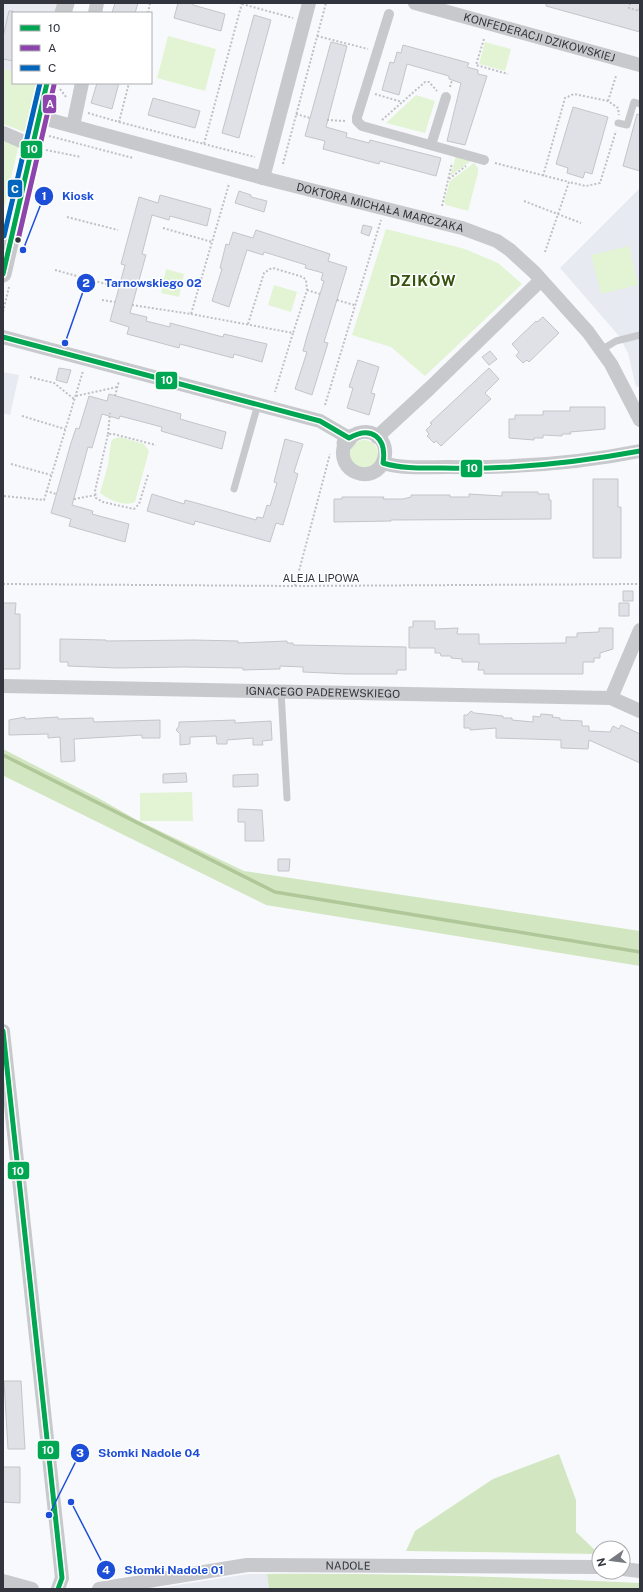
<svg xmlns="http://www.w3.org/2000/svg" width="643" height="1592" font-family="'Public Sans',sans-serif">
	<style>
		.built { fill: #e8eaf2 }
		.green { fill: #e2f4d4 }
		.forest { fill: #d2e6c1 }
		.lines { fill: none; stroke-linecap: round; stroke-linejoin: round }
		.stream { stroke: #b0c899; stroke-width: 3.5 }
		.building { fill: #dfe1e7; stroke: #c3c5cb }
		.path { stroke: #bfc0c3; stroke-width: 2; stroke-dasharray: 2 2; stroke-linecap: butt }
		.service { stroke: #c8c9cc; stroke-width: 7 }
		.pedestrian { stroke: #c8c9cc; stroke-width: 10 }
		.minor { stroke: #c8c9cc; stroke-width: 14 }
		.tertiary { stroke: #c8c9cc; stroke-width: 17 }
		.bus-1-casing { stroke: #fff; stroke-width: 8 }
		.bus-2-casing { stroke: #fff; stroke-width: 8 }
		.bus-3-casing { stroke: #fff; stroke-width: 8 }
		.bus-1 { stroke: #00a651; stroke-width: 5 }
		.bus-2 { stroke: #8e44ad; stroke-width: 5 }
		.bus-3 { stroke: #0065bd; stroke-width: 5 }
		.bus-dot { fill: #32353e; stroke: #fff; stroke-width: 1.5 }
		.labels { text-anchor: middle; stroke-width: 3; stroke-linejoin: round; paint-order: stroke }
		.street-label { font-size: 11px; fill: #32353e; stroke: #fff }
		.district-label { font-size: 15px; font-weight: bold; letter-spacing: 1px; fill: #36530d; stroke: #fff }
		.leader { fill: none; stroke: #1d4ed8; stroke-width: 1.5 }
		.callout-dot { fill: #1d4ed8; stroke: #fff; stroke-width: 1.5 }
		.mark-label { font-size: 12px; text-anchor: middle; font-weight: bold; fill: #fff }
		.callout-label { font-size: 12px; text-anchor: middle; font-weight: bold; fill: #1d4ed8; stroke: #fff; stroke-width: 3; stroke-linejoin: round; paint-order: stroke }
		.line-badge { stroke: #fff; stroke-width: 1.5 }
		.badge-label { font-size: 11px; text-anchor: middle; font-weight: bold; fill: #fff }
	</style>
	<rect width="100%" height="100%" fill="#f8f9fc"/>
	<path class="built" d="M3,3H57L55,13H13V72L3,69Z
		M640,188V386L636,387L628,353L619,336L560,268Z
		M3,372L19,375L10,415L3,413Z
		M248,1574H267L269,1589H152Z"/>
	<path class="green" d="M168,36L216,49L205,91L157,78Z
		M485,42L511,49L505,71L479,64Z
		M3,69L13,72V83H40L25,132L3,124Z
		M416,95L435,101L425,133L386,123Z
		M3,137L19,144L3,213Z
		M456,156L471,161L450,176Z
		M474,163L478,168V173L468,211L446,205L444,202L450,181Z
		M386,229L465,249L498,263L522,284L425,376L391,347L352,335Z
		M629,246L638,285L601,294L591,255Z
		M166,269L184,274L179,297L161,293Z
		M274,285L297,292L291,312L268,305Z
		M120,437L144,444L149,451L135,502C124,507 109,500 100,493L108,465L111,442L113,439Z
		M350 454a14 14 0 1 1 28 0a14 14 0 1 1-28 0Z
		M192,792L193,821H140V793Z"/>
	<path class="forest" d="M3,749L100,799L137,820L244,871L640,931V966L266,905L4,776Z
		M559,1454L576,1500V1532L599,1554L406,1551L415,1531L493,1479Z
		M267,1574C391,1573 516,1577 640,1583V1589H269Z"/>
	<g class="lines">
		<path class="stream" d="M3,755L275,892L640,952"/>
	</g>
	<path class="building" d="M115,3H138L135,13H112Z
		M178,3H193V5L225,14L221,31L174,18Z
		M546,3H640V32L546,6Z
		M9,11H13V61L3,59V37Z
		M254,15L271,20L239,138L222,133Z
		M331,42L347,46L326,127L347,133L346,137L369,143L370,140L441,158L436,176L380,161L379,164L323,149L325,141L305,136Z
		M403,45L469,63L467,67L478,70V74L487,76L465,145L447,141L461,83L449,79V76L407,64L399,95L382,90L390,62L394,63L397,52L401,53Z
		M97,83H119L112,109L91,103Z
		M153,98L200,111L195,128L148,115Z
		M573,107L608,117L592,174L585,172L583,178L567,173L568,168L556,164Z
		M637,114L640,115V171L623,166Z
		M239,191L251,195V197L267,201L264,212L235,203Z
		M160,195L211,209L207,226L170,216L169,220L152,215L142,254L146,255L130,313L147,317L146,321L170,327V323L223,337L224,334L267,344L262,362L234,354L233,358L180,344L179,348L127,334L129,327L110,321L125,265L121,264L139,197L158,203Z
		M363,225L372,227L369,236L361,233Z
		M256,230L330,254L328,261L347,267L324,342L328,343L312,395L295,389L307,352L303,351L307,336L324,281L321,280L323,273L305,268L306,265L264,252L263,255L247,250L229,307L212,301L222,269L220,268L226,244L229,245L233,232L253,238Z
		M543,317L559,333L529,362L527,360L523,363L516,356L519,352L512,344L536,321L537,322Z
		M490,351L497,359L489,365L482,357Z
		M358,360L379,367L371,393L375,394L369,415L347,408L353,388L349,387Z
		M59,368L71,370L67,383L56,380Z
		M489,368L499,379L485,393L491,399L441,446L436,441L434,443L427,436L429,434L426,430L432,424L430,423Z
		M109,394L181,414L180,419L226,432L222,449L161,431L162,427L120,416L119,419L102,414L92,448L88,447L72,505L93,511L92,514L129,524L125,542L69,526L71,519L51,513L71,443L76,428L79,429L89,396L107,401Z
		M570,407H605V429L570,432L571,434H562V436L543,435V438H534V440L509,438V419H515V415H543V411H570Z
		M285,439L303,444L294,472L298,474L283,525L276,523L270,542L195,521L194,525L147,511L152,494L184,504L185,500L200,504L256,520L257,517L263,518L267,505L270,506L277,483L274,482Z
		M593,479H618V507H621V558H593Z
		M502,492H538V494H549V500H551V519L391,520V521L334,522V499H342V497H384L383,499H403L411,497V495H450V497H469V494L502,496Z
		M623,591H633V601H623Z
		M3,603H16L15,614H20V669H3Z
		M619,603H629V616H619Z
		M413,621H435V629L458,628L457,634H479V644L566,643V637H577V633L599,632V628H613V649L600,653V658H594V662H583V674H484V670H478L479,662H462V659L451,658V656H441L440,653H435V648H409V627H413Z
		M60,639L106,640V641L194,640L238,641V643L287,641V643H293V645L406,647V670H397V674H347L303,672V667L280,666V669L243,670V668L183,667L117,668L68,666V662H60Z
		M471,711L474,713L503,716V718H512V720L533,722V716L540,717L541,714L553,715L552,717L560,718V720L582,721V726H589V731L610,732L613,726L619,729L621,725L640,734V763L589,740L588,749L561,748V740L496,738V728L470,730V728H464V715H467Z
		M25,717V719L58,717V719L93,718L94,722L160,720V738H142V735L74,739L75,761L61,762L60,737L48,738V734L9,735V720Z
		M235,720V723L271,721L272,740L262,741L263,745H253V738L227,740V744H217L216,736L190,737V744L180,745V734L176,730L179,726V722Z
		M186,773L187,782L163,783V774Z
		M258,774V786L233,787V775Z
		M238,809L262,810L264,841H245V822H238Z
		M278,859H290L289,871H278Z
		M4,1381H21L25,1449H8Z
		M3,1467H20V1503L3,1502Z"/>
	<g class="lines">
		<path class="path" d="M630,3L629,8L639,11L640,7
			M242,4L293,18
			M148,13L150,3
			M317,36L368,49
			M484,39L476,65L508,74
			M450,87L452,80
			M60,89L66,97
			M375,94L402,102
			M608,101L616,76
			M88,113L119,122L129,83
			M296,114L310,118
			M327,120L346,121
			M382,120L425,82H429L437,91
			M119,122L204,144L242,3
			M49,136L133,158
			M204,144L255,157
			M46,150L81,157
			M495,163L569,182
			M283,164L326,3
			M543,176L565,98L574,94L608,101L618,108L619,115
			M449,179L466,166
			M524,201L581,223
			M442,206L452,163
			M67,217L118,230
			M163,228L212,242
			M545,252L569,182L586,186L600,183L616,131
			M55,270L106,284
			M307,290L320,294
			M102,300L115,302
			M337,300L354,305
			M132,305L191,314L229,184
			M3,312L9,287
			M191,314L293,333L275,392
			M248,324L264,273L270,269L273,268L303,277L306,280L307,290L293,333
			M30,377L54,383L74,399
			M76,396L117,387
			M115,396L119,381
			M325,405L381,220
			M22,416L65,429
			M108,434L110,413
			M11,464L51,475
			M148,475L139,504L134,509L103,502L96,498L95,491L108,434H113L156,445
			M46,491L56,494
			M4,496L44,500L83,371
			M74,499L96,495
			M3,584L295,586L640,584
			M295,586L330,454"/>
		<path class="service" d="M618,123L627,125L634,102L640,104
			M601,350L616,341L640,335
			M234,489L258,404
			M281,691L287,798"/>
		<path class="pedestrian" d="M389,14L357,117V121L362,126L484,160
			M431,145L446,97"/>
		<g class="minor">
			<path id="s1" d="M415,3L640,65"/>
			<path d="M95,13L97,3"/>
			<path id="s2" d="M39,117L263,178L462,228L497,241L510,250L534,272L588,332L611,364L640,420"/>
			<path d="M73,126L82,83"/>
			<path d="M3,133L33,146"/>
			<path d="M263,178L309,3"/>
			<path d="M3,337L320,421L349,438C360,430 373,429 382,441C385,446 386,453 384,459C376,487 333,473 345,443"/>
			<path d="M377,437L430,388L541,280"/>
			<path d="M383,463C403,469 426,467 447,467C511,468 576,464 640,451"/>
			<path id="s3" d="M3,686L611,698L640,711"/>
			<path d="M611,698L640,630"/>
			<path d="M3,1031L62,1578L58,1589"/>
			<path d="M623,1569L640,1571"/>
			<path d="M3,1581L32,1589"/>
			<path id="s4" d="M99,1589L247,1565L599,1567"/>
		</g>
		<path class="tertiary" d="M63,13L66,3
			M3,274L47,83
			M345,443L349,438"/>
		<defs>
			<path id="bus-1" d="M3,274L47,83
				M3,337L320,421L349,438C372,425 387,438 383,463C402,469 423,468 443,468C510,470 575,463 640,451
				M3,1031L62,1578L58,1589"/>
			<path id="bus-2" d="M18,240L54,85"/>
			<path id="bus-3" d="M4,236L40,83"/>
		</defs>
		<use href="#bus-1" class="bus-1-casing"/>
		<use href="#bus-2" class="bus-2-casing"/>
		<use href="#bus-3" class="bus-3-casing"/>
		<use href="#bus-1" class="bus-1"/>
		<use href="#bus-2" class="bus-2"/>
		<use href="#bus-3" class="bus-3"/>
	</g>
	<circle class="bus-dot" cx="18" cy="240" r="3.5"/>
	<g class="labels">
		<g class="street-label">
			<text dy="4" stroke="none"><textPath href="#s1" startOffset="129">KONFEDERACJI DZIKOWSKIEJ</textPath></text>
			<text dy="4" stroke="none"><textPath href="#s2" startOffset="353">DOKTORA MICHAŁA MARCZAKA</textPath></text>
			<text x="321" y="582">ALEJA LIPOWA</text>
			<text dy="4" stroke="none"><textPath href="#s3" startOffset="320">IGNACEGO PADEREWSKIEGO</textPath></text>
			<text dy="4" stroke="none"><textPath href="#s4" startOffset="251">NADOLE</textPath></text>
		</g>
		<g class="district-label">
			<text x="423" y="286">DZIKÓW</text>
		</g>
	</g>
	<path class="leader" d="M23 250L44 196M65 343L86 283M49 1515L80 1453M71 1502L106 1570"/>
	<g class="callout-dot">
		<circle cx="23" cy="250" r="4"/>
		<circle cx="65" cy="343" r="4"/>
		<circle cx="49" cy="1515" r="4"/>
		<circle cx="71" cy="1502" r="4"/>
		<circle cx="44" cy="196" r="10"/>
		<circle cx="86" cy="283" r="10"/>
		<circle cx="80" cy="1453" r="10"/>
		<circle cx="106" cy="1570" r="10"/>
	</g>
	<g class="mark-label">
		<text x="44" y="200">1</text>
		<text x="86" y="287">2</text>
		<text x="80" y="1457">3</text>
		<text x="106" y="1574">4</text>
	</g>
	<g class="callout-label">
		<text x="78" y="200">Kiosk</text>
		<text x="153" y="287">Tarnowskiego 02</text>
		<text x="149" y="1457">Słomki Nadole 04</text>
		<text x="174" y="1574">Słomki Nadole 01</text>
	</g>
	<g class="line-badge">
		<rect x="42" y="94" width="15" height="20" rx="4" fill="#8e44ad"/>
		<rect x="20" y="140" width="23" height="19" rx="4" fill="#00a651"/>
		<rect x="7" y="179" width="16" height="19" rx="4" fill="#0065bd"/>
		<rect x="155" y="371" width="23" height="19" rx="4" fill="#00a651"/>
		<rect x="460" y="459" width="23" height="19" rx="4" fill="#00a651"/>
		<rect x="7" y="1161" width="23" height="19" rx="4" fill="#00a651"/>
		<rect x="37" y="1440" width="23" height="20" rx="4" fill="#00a651"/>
	</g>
	<g class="badge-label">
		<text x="50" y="108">A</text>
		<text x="32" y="153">10</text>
		<text x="15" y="193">C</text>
		<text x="167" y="384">10</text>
		<text x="472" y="472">10</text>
		<text x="18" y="1175">10</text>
		<text x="48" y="1454">10</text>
	</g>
	<rect width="643" height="1592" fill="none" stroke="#32353e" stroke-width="8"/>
	<rect x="12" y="12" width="140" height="72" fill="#ffffff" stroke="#adaeb2"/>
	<rect x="20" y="25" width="20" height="6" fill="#00a651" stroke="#adaeb2"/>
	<text x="48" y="32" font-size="12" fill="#32353e">10</text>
	<rect x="20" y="45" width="20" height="6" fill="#8e44ad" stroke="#adaeb2"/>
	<text x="48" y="52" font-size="12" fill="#32353e">A</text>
	<rect x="20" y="65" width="20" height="6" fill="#0065bd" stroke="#adaeb2"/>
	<text x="48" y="72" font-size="12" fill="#32353e">C</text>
	<g transform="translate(611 1560) rotate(256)"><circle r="19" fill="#ffffff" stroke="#adaeb2"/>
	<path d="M0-3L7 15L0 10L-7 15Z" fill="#777a80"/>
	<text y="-6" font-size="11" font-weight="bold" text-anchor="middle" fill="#32353e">N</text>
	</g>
</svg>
